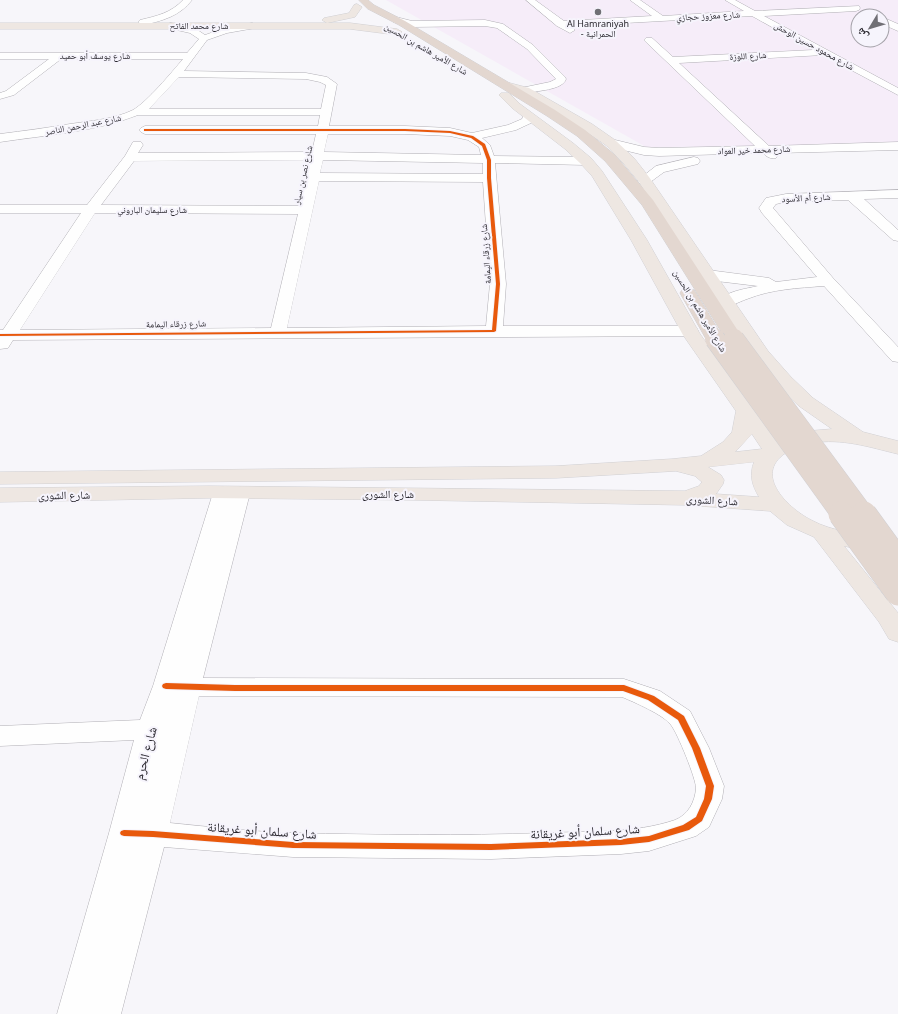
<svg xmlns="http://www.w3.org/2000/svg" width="898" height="1014" font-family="'Noto Sans','Noto Naskh Arabic',sans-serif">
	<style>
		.industrial { fill: #f6edf9; fill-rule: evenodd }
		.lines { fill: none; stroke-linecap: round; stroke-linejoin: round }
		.minor-casing { stroke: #b1afb5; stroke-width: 1 }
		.major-casing { stroke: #d1d0d3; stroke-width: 1 }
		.highway-casing { stroke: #d1d0d3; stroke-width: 1 }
		.minor { fill: #fefefe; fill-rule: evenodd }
		.major { fill: #eee7e2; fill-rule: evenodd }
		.highway { fill: #e3d7d0; fill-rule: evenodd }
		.highway-bridge-far2-casing { stroke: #d1d0d3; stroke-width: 16; stroke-linecap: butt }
		.highway-bridge-far1-casing { stroke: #d1d0d3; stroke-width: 21; stroke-linecap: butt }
		.highway-bridge-casing { stroke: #d1d0d3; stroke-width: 26; stroke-linecap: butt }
		.highway-bridge-far2 { stroke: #e3d7d0; stroke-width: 16 }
		.highway-bridge-far1 { stroke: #e3d7d0; stroke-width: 20 }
		.highway-bridge { stroke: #e3d7d0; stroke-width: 25 }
		.cycleway-casing { stroke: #f6f4fc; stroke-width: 2 }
		.cycleway { fill: #e8590c; fill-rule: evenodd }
		.poi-dot { fill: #706f75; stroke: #f6f4fc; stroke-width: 1.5 }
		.labels { text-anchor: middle; stroke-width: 4; stroke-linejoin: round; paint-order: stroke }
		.far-street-label { font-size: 9px; fill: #28262d; stroke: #f6f4fc }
		.far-poi-label { font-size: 9px; fill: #28262d; stroke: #f6f4fc }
		.street-label { font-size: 11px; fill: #28262d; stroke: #f6f4fc }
		.near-street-label { font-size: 13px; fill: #28262d; stroke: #f6f4fc }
	</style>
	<rect width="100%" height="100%" fill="#f7f6fa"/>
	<path class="industrial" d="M386,0H898V146L646,147ZM858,16H882V40H858Z"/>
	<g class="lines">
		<defs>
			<path id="minor" d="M183,0H192C180,16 162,21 143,25L138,22L140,20C157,16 171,13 183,0Z
				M526,0H535L564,21L652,16L630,0H640L663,16L744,11L725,0H735L755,11L859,6L860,8L859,10L856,11L764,16L898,88V95L823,55L679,63L769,146L898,142V150L777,153L778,155L776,158C770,159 767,157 763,153L659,156L644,155L607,146L605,143L607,140L611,139L644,147L659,148L755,146L646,42L644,40L646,38H652L673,57L813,50L752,16L571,26L575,30L570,33L557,26Z
				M396,17L412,21L485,20L503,24L533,45L565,77L566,79C563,90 536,91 525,93L521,92L520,90L521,88L550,82L556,79L527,49L497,28L485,26L412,27L393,22L392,20L393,18Z
				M882,17L898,24V31L882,24Z
				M171,23L196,29L205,35L225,28L252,23L255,24L257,26L255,28L227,33L207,40L184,71L306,73L327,77L337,84L329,126H405L450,128L472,133L508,125L522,119L524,114H532L534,116L531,123L516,130L482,138L490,145L494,156L586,157L590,158L592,161L590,164L586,165L495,163L506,284L503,326H690L696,327L698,331L696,335L690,336L13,340L8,348L0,349V330H3L81,213H0V205H87L125,156L133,142H141L143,145L138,153L312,152L316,134H145L141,132L139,130L141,128L145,126H318L320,115H138C95,132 46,135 0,142V134C23,131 47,128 70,124C90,121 115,119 133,110C147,102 172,72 183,59H61L14,95L0,99V93L6,91L49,59H0V53H187L199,39L190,33L168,28L166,26L168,24ZM179,77L306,79L320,82L326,85L321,109H149ZM328,134H405L450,136L468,140L479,147L481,155L324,152ZM310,160L300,206L101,205L134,161ZM323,160L483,163V174L320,173ZM319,181L483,182L490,284L486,326L287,328ZM95,213L298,214L271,328L20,330Z
				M694,157L698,158L700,161L698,164L664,172L649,183H639L638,180L656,166Z
				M898,190V198L864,199L898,230V241L893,240L848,200L786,202L776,204L773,208L833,278L898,347V362L892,361L824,286C798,288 772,289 747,299C738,302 730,308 720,305L718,302C725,291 746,289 758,286L708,280L703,278L700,275L703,272L708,270L769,278L776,282L817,277L762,213L759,208L766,198L786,194Z
				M223,487L232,490L240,487L247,489L250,493L203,678L624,679L660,691L690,711L709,748L724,786L722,799L709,827L696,836L649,851L621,854L491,859L293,857L164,847L121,1014H57L109,833L134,740L0,746V726L140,720L153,686L213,493L216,489ZM199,696L622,697C634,702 664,715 671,725C678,734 696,779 696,788C695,802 688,815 675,820C634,834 588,831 544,833C461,836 378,835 294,833C253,832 211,827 170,823Z"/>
			<path id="major" d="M357,4L362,7L355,17L327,23L322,20L324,18L349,13L354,5Z
				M0,23H350L397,29L402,32L397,35L350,29H0Z
				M506,82L529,88L592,124L615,140L634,158L649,177L768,351L791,377L813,398L863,432L898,441V454C869,447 842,438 812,443C804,444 796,447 789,451C751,472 786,507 811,520C833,532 858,533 881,539L884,544L881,549L867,551L844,546L898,613V642L889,639L879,622L814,537L787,525L770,511L685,505L412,500L209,498L0,502V488L209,486L685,491L699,486L702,482L695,476L676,471L556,478L0,484V472L556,466L672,459L701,456L723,442L732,432L736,411L683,335L631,240L592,176L581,164L565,149L512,108L499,95L501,93H509L520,104L573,143L591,158L602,171L647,240L700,334L777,441L808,431L832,429L799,406L777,385L756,359L639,182L624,164L607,146L584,130L521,92L502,87L500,85ZM752,434L762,449L735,452L737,450ZM754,462C749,475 752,485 759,497L716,494L723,484L724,480L721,475L708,467Z"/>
			<path id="highway" d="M359,0H368L374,5L405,21L555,110L585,130L615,155L653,200L742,337L739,341L733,342L727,341L642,205L605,161L577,136L547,116L399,25L368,9Z
				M688,288L694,290L696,293L724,339L721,343L715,344L709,343L706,339L680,293L682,290Z"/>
		</defs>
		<use href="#minor" class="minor-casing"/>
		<use href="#major" class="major-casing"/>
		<use href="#highway" class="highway-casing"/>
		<use href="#minor" class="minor"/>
		<use href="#major" class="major"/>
		<use href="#highway" class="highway"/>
		<defs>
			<path id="highway-bridge-far2" d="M733,337L735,340"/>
			<path id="highway-bridge-far1" d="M715,339L842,515
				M734,339L864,515"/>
			<path id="highway-bridge" d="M841,514L898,593
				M864,514L898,561"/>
		</defs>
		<use href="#highway-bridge-far2" class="highway-bridge-far2-casing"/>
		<use href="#highway-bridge-far1" class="highway-bridge-far1-casing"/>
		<use href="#highway-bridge" class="highway-bridge-casing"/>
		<use href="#highway-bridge-far2" class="highway-bridge-far2"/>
		<use href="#highway-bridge-far1" class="highway-bridge-far1"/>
		<use href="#highway-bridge" class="highway-bridge"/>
		<defs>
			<path id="cycleway" d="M145,129H405L450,131L473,136L485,144L491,160V178L500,284L496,331L494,332L0,336V334L492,330L496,284L487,178V160L482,146L471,138L450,133L405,131H144V129Z
				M166,683L235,685H624L654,696L684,716L700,748L714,786L712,799L702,821L689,830L649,842L621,845L491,850L293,848L153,837L124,836L121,835L120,833L121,831L124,830L153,831L293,842L491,844L621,839L649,836L683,825L696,817L704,799L706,786L692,748L678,720L648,700L623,691H235L166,689L163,688L162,686L163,684Z"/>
		</defs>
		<use href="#cycleway" class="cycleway-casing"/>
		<use href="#cycleway" class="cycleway"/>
	</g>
	<circle class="poi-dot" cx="598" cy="12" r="4"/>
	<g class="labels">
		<g class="far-street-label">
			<text transform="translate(708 16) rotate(-3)" y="3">شارع معزوز حجازي</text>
			<text x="199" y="29">شارع محمد الفاتح</text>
			<text transform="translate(814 46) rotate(29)" y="3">شارع محمود حسين الوحش</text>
			<text transform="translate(426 49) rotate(30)" y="3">شارع الأمير هاشم بن الحسين</text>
			<text x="95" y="59">شارع يوسف أبو حميد</text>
			<text transform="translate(748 56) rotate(-3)" y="3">شارع اللوزة</text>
			<text transform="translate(83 125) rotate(-11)" y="3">شارع عبد الرحمن الناصر</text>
			<text transform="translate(754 150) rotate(-2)" y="3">شارع محمد خير العواد</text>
			<text transform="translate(303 175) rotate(-77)" y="3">شارع نصر بن سيار</text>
			<text transform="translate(806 198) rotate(-3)" y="3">شارع أم الأسود</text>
			<text x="152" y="213">شارع سليمان الباروني</text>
			<text transform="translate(486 254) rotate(-94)" y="3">شارع زرقاء اليمامة</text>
			<text transform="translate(700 311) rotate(59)" y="3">شارع الأمير هاشم بن الحسين</text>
			<text transform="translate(176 324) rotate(-1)" y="3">شارع زرقاء اليمامة</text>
		</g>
		<g class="far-poi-label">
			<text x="598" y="27">Al Hamraniyah<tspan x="598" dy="10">- الحمرانية</tspan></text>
		</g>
		<g class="street-label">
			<text x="388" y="498">شارع الشورى</text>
			<text transform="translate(64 495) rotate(-1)" y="4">شارع الشورى</text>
			<text transform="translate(712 500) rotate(3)" y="4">شارع الشورى</text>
		</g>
		<g class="near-street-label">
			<text transform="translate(145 753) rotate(-75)" y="5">شارع الحرم</text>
			<text transform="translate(262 830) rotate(4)" y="5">شارع سلمان أبو غريقانة</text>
			<text transform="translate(585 831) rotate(-3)" y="5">شارع سلمان أبو غريقانة</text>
		</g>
	</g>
	<g transform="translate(870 28) rotate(232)"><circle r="19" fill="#f6f4fc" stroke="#a4a2a9"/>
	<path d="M0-3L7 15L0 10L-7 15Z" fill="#706f75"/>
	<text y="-6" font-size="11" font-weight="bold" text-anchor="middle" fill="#28262d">ش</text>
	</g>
</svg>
